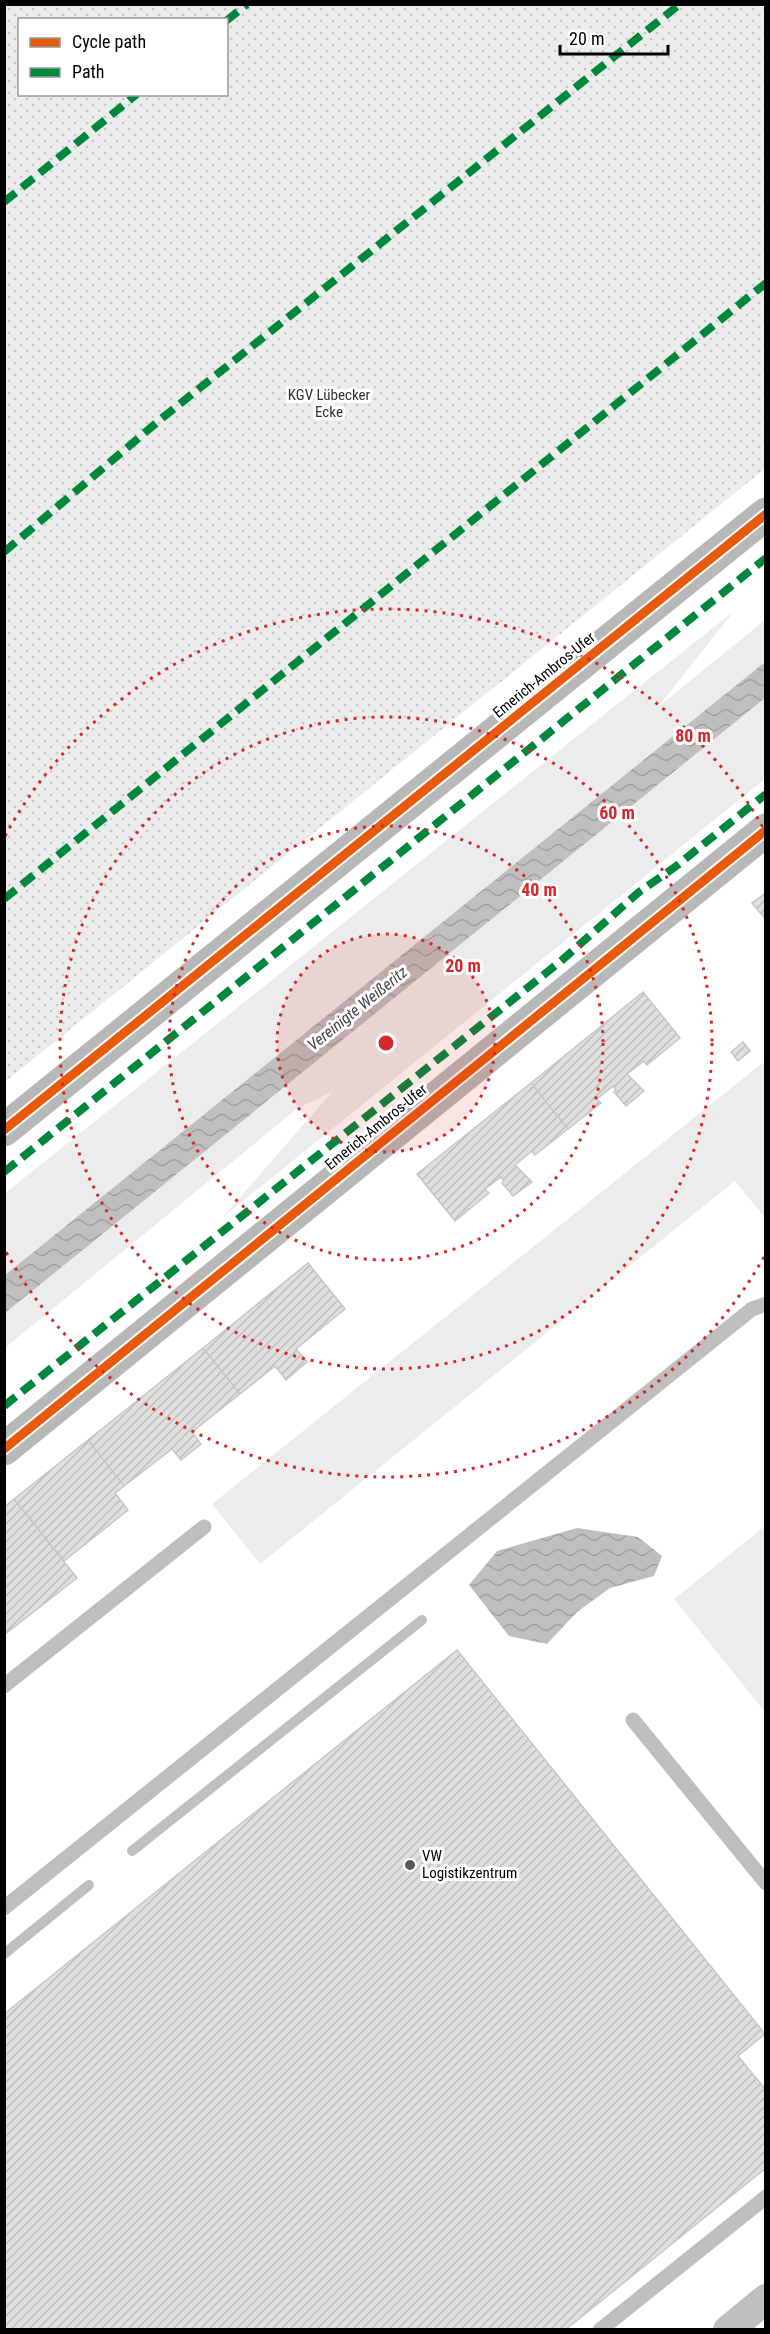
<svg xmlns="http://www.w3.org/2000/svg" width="770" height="2334" font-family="'Roboto Condensed',sans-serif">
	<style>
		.green { fill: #ececec }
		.garden { fill: url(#garden-dots); fill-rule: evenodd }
		.water { fill: url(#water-waves) }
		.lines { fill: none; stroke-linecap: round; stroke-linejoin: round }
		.stream { stroke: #bfbfbf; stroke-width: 10 }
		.building { fill: url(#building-hatch); stroke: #c7c7c7; stroke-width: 1.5 }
		.service { stroke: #bebebe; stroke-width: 15 }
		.minor { stroke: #bebebe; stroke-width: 30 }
		.secondary { stroke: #b8b8b8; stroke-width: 33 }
		.quiet { stroke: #00873e; stroke-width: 8; stroke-dasharray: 15 8; stroke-linecap: butt }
		.cycleway-casing { stroke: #fff; stroke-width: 13 }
		.cycleway { stroke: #e8590c; stroke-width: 9 }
		.ring { fill: none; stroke: #d62828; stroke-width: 3; stroke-dasharray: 3 6 }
		.poi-dot { fill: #595959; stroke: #fff; stroke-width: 2 }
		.labels { text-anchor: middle; stroke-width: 6; stroke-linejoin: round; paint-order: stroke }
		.park-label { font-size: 15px; fill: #333; stroke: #fff }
		.street-label { font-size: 15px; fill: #000; stroke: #fff }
		.poi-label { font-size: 15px; fill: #000; stroke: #fff; text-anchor: start }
		.water-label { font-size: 16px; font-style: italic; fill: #444; stroke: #fff }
		.centre { fill: #d62828; stroke: #fff; stroke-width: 3 }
		.ring-label { font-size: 18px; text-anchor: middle; font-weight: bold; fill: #d62828; stroke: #fff; stroke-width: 6; stroke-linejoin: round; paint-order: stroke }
	</style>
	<defs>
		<pattern id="garden-dots" width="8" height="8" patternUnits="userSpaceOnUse" patternTransform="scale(1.5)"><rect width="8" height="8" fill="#ececec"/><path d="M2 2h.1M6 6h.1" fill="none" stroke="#c9c9c9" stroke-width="1.8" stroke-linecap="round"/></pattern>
		<pattern id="water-waves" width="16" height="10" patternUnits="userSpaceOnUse" patternTransform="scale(1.5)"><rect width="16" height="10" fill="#bfbfbf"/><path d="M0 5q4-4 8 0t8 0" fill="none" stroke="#a2a2a2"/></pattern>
		<pattern id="building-hatch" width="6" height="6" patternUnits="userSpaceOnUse" patternTransform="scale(1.5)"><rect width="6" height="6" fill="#dfdfdf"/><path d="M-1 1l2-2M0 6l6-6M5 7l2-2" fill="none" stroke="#bebebe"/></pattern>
	</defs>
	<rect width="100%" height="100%" fill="#fff"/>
	<path class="green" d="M734,611L659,706L765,620V662L5,1275V1193Z
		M765,698V779L222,1218L332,1092L298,1108L5,1348V1313Z
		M765,1061V1218L735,1181L260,1564L212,1504Z
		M765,1526V1712L674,1599Z"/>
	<path class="garden" d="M5,4L765,5L766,468L5,1082ZM20,20H226V94H20Z"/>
	<path class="water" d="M765,662V698L5,1313V1275Z
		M577,1528L638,1537L662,1556L654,1576L610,1588L577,1612L547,1644L509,1636L469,1585L497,1551Z"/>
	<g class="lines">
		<path class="stream" d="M132,1851L422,1620
			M4,1954L89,1885"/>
	</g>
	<path class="building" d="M766,893V920L752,903Z
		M643,992L680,1038L647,1065L644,1061L627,1074L644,1091L626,1106L614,1092L616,1090L613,1086L597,1099L601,1103L568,1129L531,1083Z
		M743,1042L750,1051L738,1061L731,1052Z
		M531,1083L568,1129L535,1155L532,1151L515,1165L532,1182L513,1196L502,1183L504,1181L501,1177L485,1189L489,1193L455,1221L417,1174Z
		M308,1263L345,1309L296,1349L307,1362L286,1380L275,1366L240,1394L203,1348Z
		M203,1348L240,1394L192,1432L201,1444L181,1460L172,1449L124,1486L88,1440Z
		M88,1440L124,1486L115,1493L128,1510L64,1561L14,1499Z
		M14,1499L77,1578L4,1635V1507Z
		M457,1650L765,2034L738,2056L766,2090V2168L565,2330H4V2014Z"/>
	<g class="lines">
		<path class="service" d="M4,1686L204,1527
			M633,1720L766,1883
			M4,1908L752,1309L766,1304
			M600,2330L766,2197"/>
		<path class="minor" d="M728,2330L766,2299"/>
		<path class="secondary" d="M4,1130L766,514
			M4,1449L766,830"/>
		<path class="quiet" d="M226,21L247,4
			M4,202L137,94
			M4,552L161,419L680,4
			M4,899L766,283
			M4,1172L766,558
			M4,1406L561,961L639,892L675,867L766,794"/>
		<defs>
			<path id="cycleway" d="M4,1130L766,514
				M4,1449L766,830"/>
		</defs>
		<use href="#cycleway" class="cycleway-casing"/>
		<use href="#cycleway" class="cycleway"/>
	</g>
	<circle cx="386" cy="1043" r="109" fill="#d62828" fill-opacity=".12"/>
	<g class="ring">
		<circle cx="386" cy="1043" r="109"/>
		<circle cx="386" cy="1043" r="217"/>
		<circle cx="386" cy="1043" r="326"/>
		<path d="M764 1257A434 434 0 0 1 5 1250M5 836A434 434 0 0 1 764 829"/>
	</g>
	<circle class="poi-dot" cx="410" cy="1865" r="6"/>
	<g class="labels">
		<g class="park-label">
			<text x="329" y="400">KGV Lübecker<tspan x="329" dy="17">Ecke</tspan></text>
		</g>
		<g class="street-label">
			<text transform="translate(544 675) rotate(-39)" y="5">Emerich-Ambros-Ufer</text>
			<text transform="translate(376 1127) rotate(-39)" y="5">Emerich-Ambros-Ufer</text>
		</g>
		<g class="poi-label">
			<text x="422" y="1861">VW<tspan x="422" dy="17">Logistikzentrum</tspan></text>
		</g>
		<g class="water-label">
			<text transform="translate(357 1008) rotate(-39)" y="6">Vereinigte Weißeritz</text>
		</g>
	</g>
	<circle cx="386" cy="1043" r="9" class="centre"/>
	<g class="ring-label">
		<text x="693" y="742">80 m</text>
		<text x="617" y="819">60 m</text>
		<text x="539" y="896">40 m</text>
		<text x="463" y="972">20 m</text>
	</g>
	<rect width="770" height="2334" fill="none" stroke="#000000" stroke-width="12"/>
	<rect x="18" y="18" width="210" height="78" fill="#ffffff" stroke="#999999" stroke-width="1.5"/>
	<rect x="30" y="38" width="30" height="9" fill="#e8590c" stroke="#999999" stroke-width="1.5"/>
	<text x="72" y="48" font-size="18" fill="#000000">Cycle path</text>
	<rect x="30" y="68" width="30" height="9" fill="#00873e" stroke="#999999" stroke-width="1.5"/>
	<text x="72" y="78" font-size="18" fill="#000000">Path</text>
	<path d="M560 45v9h108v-9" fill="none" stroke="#000000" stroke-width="3"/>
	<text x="569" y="45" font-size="18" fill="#000000" stroke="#ffffff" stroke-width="4.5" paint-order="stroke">20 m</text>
</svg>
